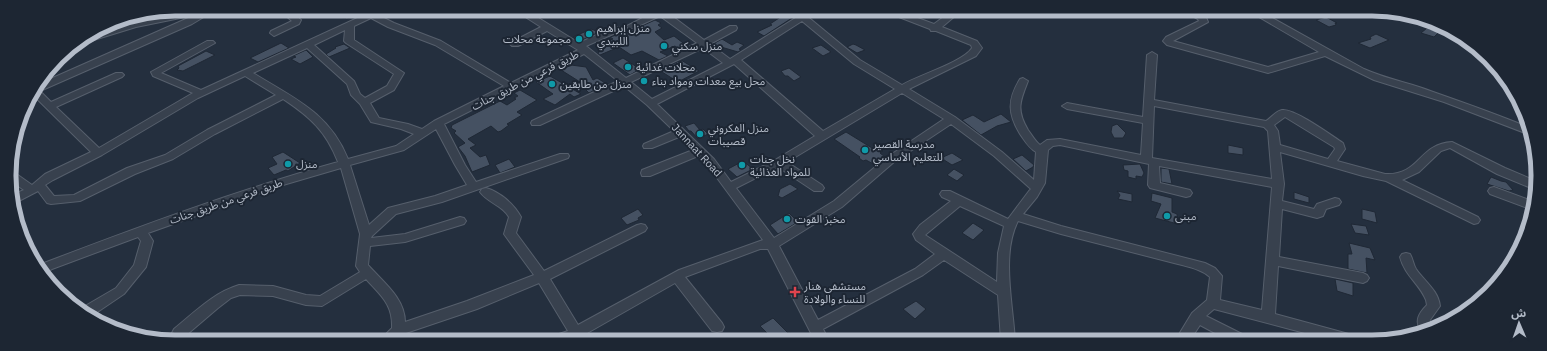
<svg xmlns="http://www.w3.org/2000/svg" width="1547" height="351" font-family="'IBM Plex Sans','Noto Sans Arabic',sans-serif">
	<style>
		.building { fill: #455162; stroke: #1f2835 }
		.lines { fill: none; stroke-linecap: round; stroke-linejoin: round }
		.minor-casing { stroke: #565f6c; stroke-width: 2 }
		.minor { fill: #38414e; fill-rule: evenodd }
		.culture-dot { fill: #0f9aa8; stroke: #1d2633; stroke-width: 1.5 }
		.health-dot { fill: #e0444e; stroke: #1d2633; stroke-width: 1.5 }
		.labels { text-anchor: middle; stroke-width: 4; stroke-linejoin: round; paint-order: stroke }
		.poi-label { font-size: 11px; fill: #b4bcc9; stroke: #1d2633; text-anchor: start }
		.street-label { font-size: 11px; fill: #b4bcc9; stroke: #1d2633 }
		.rim { fill: none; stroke: #b4bcc9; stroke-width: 5 }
	</style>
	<rect width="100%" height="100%" fill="#242f3e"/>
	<path class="building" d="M346,10L355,15L347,19L337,16Z
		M785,14L792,18L764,36L757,32L772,25L770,24Z
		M1326,17L1337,23H1335L1336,25L1329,27L1316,20Z
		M655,20L661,23L658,25L662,28L655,32L664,40L674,36L687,46L680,50L675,46L660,52L668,56L659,60L642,51L631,55L619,47L600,55L598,54L600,50L595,46L613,39L610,37L635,29Z
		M1427,28L1439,32L1434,37L1421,33Z
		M591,29L599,32L580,41L573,37Z
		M1376,34L1389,40L1370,48L1358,43L1371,39L1370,37Z
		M722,39L732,45L737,42L744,45L739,49L741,50L738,52L721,47L719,48L713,44Z
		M281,43L289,48L258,62L250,58Z
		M344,44L350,48L329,57L326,54L336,48L335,47Z
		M853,44L856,45L865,50L857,53L847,47Z
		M821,45L831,52L823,56L812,48Z
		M306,50L313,57L300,64L291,59L296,57L293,56Z
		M206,51L215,55L183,71L177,70L179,68L178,66Z
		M623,58L640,69L630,75L613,63Z
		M681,60L699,71L678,82L662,72L663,71L661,70Z
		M571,65L586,67L593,80L597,78L607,84L589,93L586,90L588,87L561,70Z
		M789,68L801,77L794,81L788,76H785L781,71Z
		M550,76L581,94L574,97L570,94L555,105L543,99L553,94L536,82Z
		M520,90L537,100L517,112L522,115L507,124L509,125L501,131L498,132L491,126L468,139L476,145L470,148L480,157L486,155L490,165L472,172L465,156L458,147L465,143L454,133L456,131L451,128L452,125L500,101L507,105L516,99L514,98L518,96L514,93Z
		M1001,114L1011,122L997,126L981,135L962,120L973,115L984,122Z
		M694,123L700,130L703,129L708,134L698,139L691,131H689L685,126Z
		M1117,124L1126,133L1123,138H1114L1111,132L1112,126Z
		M846,132L872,148L875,146L883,151L880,153L885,157L875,165L866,160L863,161L859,158L860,157L834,139Z
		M1228,145L1243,148V155L1228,153Z
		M283,152L300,163L288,171L286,170L274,175L268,168L277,164L272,157Z
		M952,153L963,160L952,165L941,158Z
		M1022,155L1034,165L1033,167L1026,171L1013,159Z
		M509,159L515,167L500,173L495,165Z
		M743,161L753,169L737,177L728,169Z
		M1140,164L1144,173L1142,177L1136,176V179L1128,177V171L1124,170L1123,165Z
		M1161,168L1169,169L1172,184L1161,182Z
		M954,169L964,175L957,181L947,175Z
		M1491,177L1501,181L1506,182L1513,190L1509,191L1487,184Z
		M790,184L798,189L782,198L778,196L780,189Z
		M1117,191L1132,194V202L1118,199L1120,195Z
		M1294,192L1309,197V203L1294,199Z
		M1152,193L1172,198V212L1177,214L1178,224L1155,218L1161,204L1151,201Z
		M638,209L643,215L638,218L639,220L627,225L621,218Z
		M1362,209L1375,212L1377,223L1362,219Z
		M789,213L798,222L778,234L770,225Z
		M973,223L984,230L973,240L962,233Z
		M1351,224L1366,226L1369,235L1355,233Z
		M1349,243L1370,248L1375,260L1366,258L1367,273L1348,269V254H1352Z
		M1335,279L1353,283V296L1337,291Z
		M916,301L926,309L915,319L903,309Z
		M773,318L789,334L791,333L796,341H778L777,338L774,340L760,326Z"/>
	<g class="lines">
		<defs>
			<path id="minor" d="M199,9L203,11L207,9H217L192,24L40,91L51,102L116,73H122L124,75L122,77L56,107L99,148L193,93L153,76L151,72L207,41H213L215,43L161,73L201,90L377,9H388L378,15L394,23L441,41L511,83L578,50L547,31L518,46H512L510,44L512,42L541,27L513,9H524L579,43L614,27H620L621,29L620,31L586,46L626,78L697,43L660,16L634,28H628L627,26L654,12L653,10H664L704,40L730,26H736L737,28L736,30L710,44L730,59L797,17L788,10H797L803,13L808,10H817L808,17L860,60L902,85C919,75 963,62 972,48L971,45L936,31H931L930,29L886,12L885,10H896L934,24L953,10H962L942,27L977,41L982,48L976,56L909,89L955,117L1002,152L1034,180L1036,152C1029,148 1025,141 1020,134C1008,114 1007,100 1020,79L1023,78L1028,81C1020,101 1016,110 1028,130C1032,135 1035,141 1040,145L1047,140L1060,139L1141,155L1143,123L1067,109L1062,106L1067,103L1143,117L1147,55L1152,52L1157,55L1154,100L1266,121C1271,118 1276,111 1282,110C1294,108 1331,135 1343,143L1345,149L1337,161L1385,174C1420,176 1418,144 1452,142L1505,168L1536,181V190L1497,174L1450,148L1441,151L1419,172L1402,180L1478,217L1480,220L1478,223L1474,224L1386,181L1363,176L1280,152L1284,184L1282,201L1314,209L1317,204L1335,198L1339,199L1341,202L1339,205L1326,209L1323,216L1317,218L1282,209L1279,257L1363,273L1367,275L1369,278L1367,281L1363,283L1278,266L1275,314L1356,336L1361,337L1363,341H1335L1214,309L1206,316L1242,334L1245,341H1230L1200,325L1190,340H1180L1178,336L1192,313L1207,300L1210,277C1201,269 1189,267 1178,264L1061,234L1018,221C1001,254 1013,304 1015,341H1001L998,295L944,260L923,275L823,329L829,341H815L768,249H760L685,277L722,323L724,327L722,331L717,332L712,331L675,283L582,336L581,341H548L550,337L568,331L539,283L477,309L403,334L395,341H379L392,328C393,304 381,296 366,279L322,306L306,305L273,296L240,295L231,298L218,308L184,337L179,338L174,337L172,333L174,329C195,312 213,293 239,285L273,286L306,295L320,296L360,272L356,266L360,234L341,168L283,185L148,233L153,241L146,267L124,294L90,317L80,309L116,288L134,265L141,241L138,237L52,269L43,275L38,267L44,263C141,226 238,190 338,162C326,131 310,117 283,99L215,134L173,159L135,174L80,201L51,204L47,203L38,191L13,204L12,195L24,190L11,181L10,173H15L32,185L45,174L91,152L32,94L39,84L195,15L136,27L84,43H78C111,22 160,17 199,9ZM371,18L388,27L435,45L504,86L434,121L422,129L408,124L379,118L370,103L394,90L404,73L354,40V26ZM802,21L854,64L895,89L823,131L741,60ZM345,30L344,41L346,43L394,74L387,86L365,98L360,94L354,81L314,45ZM307,48L347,84L351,95L360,104L371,122L401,129L414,134L396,146L348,159C329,112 293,98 253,73ZM703,48L723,63L652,99L631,82ZM584,54L618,81L532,121L531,123L532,125H540L624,86L647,105L674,131L644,144L643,146L644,148H652L679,137L693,150L642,170L641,173L642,176H650L698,156L706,163L763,240L679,270L578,325L550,279L645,231L647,228L645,225L641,224L637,225L544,271L516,233L521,217C514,204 500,192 486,188L482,189L480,192C488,203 502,205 509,217L504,234L534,275L467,301L405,322C405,298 383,282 368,265L370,246L405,242L464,224L466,221L464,218L460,217L405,234L371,238L372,236L396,214L442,202L568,158L569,156L568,154H560L476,182L465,165L444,124ZM734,64L815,136L775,160L731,182L714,159L657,104ZM245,76L276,95L207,130L165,155L127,168L74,195L54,196L45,185L53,180L102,155L198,98ZM902,93L944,119L886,158L834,201L774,238L736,188L778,167L814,191H822L824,188L822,185L787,162ZM1154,106L1264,127L1268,131L1272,179L1152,158ZM1285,117L1334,147L1335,149L1328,159L1280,145L1278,131L1274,125ZM951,124L994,156L1031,189L1029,191L1008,219L950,191H942L940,194L942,197L951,201L920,225L913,234L916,240L935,254L915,269L818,320L779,246L842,207L894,162ZM436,129L455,165L467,185L435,196L388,208L369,225L350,165L404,150ZM1060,145L1149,164L1148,185L1150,188L1186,197L1190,196L1192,193L1190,190L1160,183L1159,166L1272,187L1262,310L1220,300L1222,276L1215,268L1205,263L1061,226L1023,214L1037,197L1045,183L1048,150L1053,146ZM960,206L1004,226L998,253L997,282L925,235Z
				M278,9H288L301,20L299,24L274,36L270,33L271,31L292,21Z
				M1181,10H1193L1205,15L1208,22L1173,41L1268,67L1319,52L1247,10H1258L1364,69C1382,77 1400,81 1419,87C1456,100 1494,113 1530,128L1533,136L1444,102L1374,80L1325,56L1268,73L1167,45L1163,41L1166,37L1199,21L1198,19Z
				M1386,10H1393L1439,26L1432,27Z
				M1494,187L1535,202L1533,210L1490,194L1488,191L1490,188Z
				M1406,253L1410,254C1413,259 1413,264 1416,269C1425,282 1438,290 1440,306L1430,320L1433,329L1421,332C1414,321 1419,313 1427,305L1426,300C1419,283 1405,276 1400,257L1402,254Z"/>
		</defs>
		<use href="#minor" class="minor-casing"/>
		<use href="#minor" class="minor"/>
	</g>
	<g class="culture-dot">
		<circle cx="589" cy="34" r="4"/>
		<circle cx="579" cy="39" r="4"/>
		<circle cx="664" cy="46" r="4"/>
		<circle cx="628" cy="67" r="4"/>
		<circle cx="644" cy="81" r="4"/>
		<circle cx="552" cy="84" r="4"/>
		<circle cx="700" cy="134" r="4"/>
		<circle cx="865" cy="150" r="4"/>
		<circle cx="288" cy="164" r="4"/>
		<circle cx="742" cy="165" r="4"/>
		<circle cx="1167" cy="216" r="4"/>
		<circle cx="787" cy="219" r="4"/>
	</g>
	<path class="health-dot" d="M793 286h4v4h4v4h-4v4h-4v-4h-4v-4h4z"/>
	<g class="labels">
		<g class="poi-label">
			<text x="597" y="32">منزل إبراهيم<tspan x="597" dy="13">اللبيدي</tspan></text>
			<text x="571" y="43" text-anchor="end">مجموعة محلات</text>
			<text x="672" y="50">منزل سكني</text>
			<text x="636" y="71">محلات غدائية</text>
			<text x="652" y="85">محل بيع معدات ومواد بناء</text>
			<text x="560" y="88">منزل من طابقين</text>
			<text x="708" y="132">منزل الفكروني<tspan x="708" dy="13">قصيبات</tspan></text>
			<text x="873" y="148">مدرسة القصير<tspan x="873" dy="13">للتعليم الأساسي</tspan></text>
			<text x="750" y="163">نخل جنات<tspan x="750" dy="13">للمواد الغذائية</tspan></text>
			<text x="296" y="168">منزل</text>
			<text x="1175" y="220">مبنى</text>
			<text x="795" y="223">مخبز القوت</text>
			<text x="804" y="290">مستشفى هنار<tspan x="804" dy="13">للنساء والولادة</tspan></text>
		</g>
		<g class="street-label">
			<text transform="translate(525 80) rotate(-27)" y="4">طريق فرعي من طريق جنات</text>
			<text transform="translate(697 150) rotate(47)" y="4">Jannaat Road</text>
			<text transform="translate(226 201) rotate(-19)" y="4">طريق فرعي من طريق جنات</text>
		</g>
	</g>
	<path d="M0 0H1547V351H0ZM175 16H1372A159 159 0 0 1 1531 175V176A159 159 0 0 1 1372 335H175A159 159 0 0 1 16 176V175A159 159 0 0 1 175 16Z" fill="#1d2633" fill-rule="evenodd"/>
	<path class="rim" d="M175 16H1372A159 159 0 0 1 1531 175V176A159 159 0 0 1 1372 335H175A159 159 0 0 1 16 176V175A159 159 0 0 1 175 16Z"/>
	<g transform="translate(1519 323) rotate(358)" stroke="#1d2633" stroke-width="3" paint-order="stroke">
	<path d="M0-3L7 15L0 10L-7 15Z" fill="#b4bcc9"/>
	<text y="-6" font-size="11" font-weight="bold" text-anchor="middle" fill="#b4bcc9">ش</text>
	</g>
</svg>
